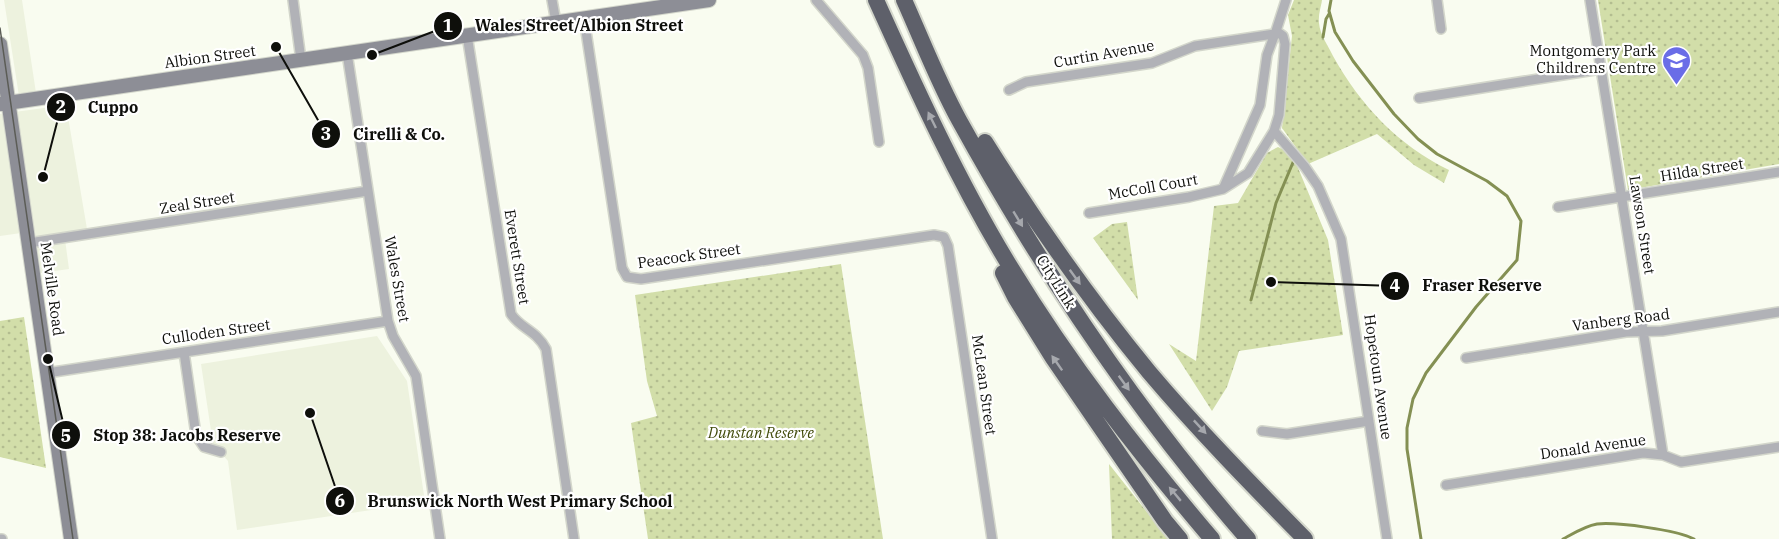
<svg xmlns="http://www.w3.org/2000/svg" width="1779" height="539" font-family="'IBM Plex Serif',serif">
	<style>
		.built { fill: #edf2de }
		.park { fill: url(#park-dots) }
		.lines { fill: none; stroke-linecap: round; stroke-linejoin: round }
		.stream { stroke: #849053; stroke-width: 3 }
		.street-casing { stroke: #d3d6cb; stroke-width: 12 }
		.secondary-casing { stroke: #d3d6cb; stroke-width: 16 }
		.highway-casing { stroke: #d3d6cb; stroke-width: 20 }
		.street { stroke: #b1b2b7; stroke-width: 9 }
		.secondary { stroke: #8d8e96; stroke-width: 14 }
		.highway { stroke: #5e606a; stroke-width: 16 }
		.tram { stroke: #5b5c56; stroke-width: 1.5 }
		.oneway { fill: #a6a8ad }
		.labels { text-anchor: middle; stroke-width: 4.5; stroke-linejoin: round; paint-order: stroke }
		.poi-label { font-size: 15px; fill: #0e0f0b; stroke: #fff; text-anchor: end }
		.street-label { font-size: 15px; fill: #0e0f0b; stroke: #fff }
		.park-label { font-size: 15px; font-style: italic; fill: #404a09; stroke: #fff }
		.leader { fill: none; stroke: #0e0f0b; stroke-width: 2 }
		.callout-dot { fill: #0e0f0b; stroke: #fff; stroke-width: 2 }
		.mark-label { font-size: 18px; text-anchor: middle; font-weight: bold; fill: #fff }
		.callout-label { font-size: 16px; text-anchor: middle; font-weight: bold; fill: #0e0f0b; stroke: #fff; stroke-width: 4.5; stroke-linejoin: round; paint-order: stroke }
	</style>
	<defs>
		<pattern id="park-dots" width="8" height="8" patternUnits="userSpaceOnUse" patternTransform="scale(1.5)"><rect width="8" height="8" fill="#d2dea9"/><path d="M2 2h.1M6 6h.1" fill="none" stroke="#b3bd90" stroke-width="1.8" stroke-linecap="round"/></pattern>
	</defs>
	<rect width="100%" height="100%" fill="#f9fcf0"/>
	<path class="built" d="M4,0H22L36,93L19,96Z
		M66,105L87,229L64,232L69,269L41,273L35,231L0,236V114Z
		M377,336L407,381L425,502L237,530L228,461L213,444L201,364Z"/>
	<path class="park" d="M1294,0H1322C1321,7 1318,15 1319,23C1320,35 1328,45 1333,56C1361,106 1398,145 1449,170L1444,183L1414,165L1377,134L1308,164L1282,128L1292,36L1288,15Z
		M1598,0H1779V164L1628,190Z
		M1278,147L1286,151L1296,163L1328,240L1343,335L1239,351L1227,387L1212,411L1169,344L1196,361L1214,206L1238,203L1267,153Z
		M1127,222L1138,300L1093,238L1112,224Z
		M841,264L883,539H648L631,423L657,416L647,381L635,295Z
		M24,317L46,468L0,457V321Z
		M1109,464L1165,535L1169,539H1112Z"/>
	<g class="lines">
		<path class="stream" d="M1331,0L1329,11L1335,32L1353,61L1394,114L1418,139L1437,154L1487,181L1507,196L1521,221L1517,260L1476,307L1426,373L1413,399L1407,428V449L1421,539
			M1323,37L1326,19L1329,14
			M1251,300L1276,203L1294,160
			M1563,539C1574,533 1585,526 1597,524C1617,522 1677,530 1694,539"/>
		<defs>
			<path id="street" d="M293,0L301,60
				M552,0L556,22
				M816,0L863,55L868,68L879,142
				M1286,0L1276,31L1283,36L1285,44L1279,115L1274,131L1305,167L1318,186L1341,239L1387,539
				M1437,0L1441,29
				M1590,0L1663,455
				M584,18L622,268L627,277L641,279L934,235L944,237L948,246L992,539
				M467,35L511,314C521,329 536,330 546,349L574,539
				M347,53L388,321L393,336L416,376L440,539
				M1009,90L1026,82L1152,63L1195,46L1274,34
				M1419,98L1601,69
				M1223,189L1260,105L1267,55L1276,31
				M1558,207L1779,172
				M1089,213L1189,197L1223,189L1248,173L1274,131
				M29,243L368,191
				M184,352L196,435L204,447L221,452
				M1466,358L1626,332L1662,331L1779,312
				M47,373L388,321
				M1262,431L1287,434L1369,421
				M1446,485L1643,453L1663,455L1681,462L1779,447
				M0,539H2"/>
			<path id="secondary" d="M0,44L71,539
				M0,104L709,0"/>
			<path id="highway" d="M876,0C917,91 959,183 1011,268C1070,365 1139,453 1212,539
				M904,0C922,40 938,82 959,120C1041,269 1136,411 1248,539
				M985,142C1035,222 1089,299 1149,372C1198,430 1252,485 1305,539
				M1003,273L1015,297L1053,358L1165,521L1180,539"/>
		</defs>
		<use href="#street" class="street-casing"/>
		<use href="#secondary" class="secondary-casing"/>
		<use href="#highway" class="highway-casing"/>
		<use href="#street" class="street"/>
		<use href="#secondary" class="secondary"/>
		<use href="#highway" class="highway"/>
		<path class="tram" d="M0,28L73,539"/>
	</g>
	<defs><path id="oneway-solid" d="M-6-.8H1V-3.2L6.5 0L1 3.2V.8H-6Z" transform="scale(1.5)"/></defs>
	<g class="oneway">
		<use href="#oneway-solid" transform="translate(932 120) rotate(-116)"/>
		<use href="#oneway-solid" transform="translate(1018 219) rotate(59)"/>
		<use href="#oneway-solid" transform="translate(1075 277) rotate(54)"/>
		<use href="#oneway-solid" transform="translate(1057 363) rotate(-125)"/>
		<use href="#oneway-solid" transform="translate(1124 383) rotate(54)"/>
		<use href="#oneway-solid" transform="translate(1200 427) rotate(47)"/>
		<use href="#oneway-solid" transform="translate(1175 494) rotate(-130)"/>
	</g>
	<defs>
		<symbol id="school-pin" viewBox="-11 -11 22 30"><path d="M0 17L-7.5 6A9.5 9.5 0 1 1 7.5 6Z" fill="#6a6de7" stroke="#fff"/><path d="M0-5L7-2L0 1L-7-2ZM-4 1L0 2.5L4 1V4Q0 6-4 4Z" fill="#fff"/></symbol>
	</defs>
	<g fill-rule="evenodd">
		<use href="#school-pin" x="1660" y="44" width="33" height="45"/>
	</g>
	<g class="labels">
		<g class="poi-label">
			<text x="1656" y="56">Montgomery Park<tspan x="1656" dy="17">Childrens Centre</tspan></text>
		</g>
		<g class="street-label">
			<text transform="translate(1104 54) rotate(-10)" y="5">Curtin Avenue</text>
			<text transform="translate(210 57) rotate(-8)" y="5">Albion Street</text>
			<text transform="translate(1702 170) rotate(-9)" y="5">Hilda Street</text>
			<text transform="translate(1153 187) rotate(-10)" y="5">McColl Court</text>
			<text transform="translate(197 203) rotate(-9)" y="5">Zeal Street</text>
			<text transform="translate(1642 225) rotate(81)" y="5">Lawson Street</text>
			<text transform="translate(689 256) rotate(-8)" y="5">Peacock Street</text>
			<text transform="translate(517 257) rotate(81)" y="5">Everett Street</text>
			<text transform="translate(397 279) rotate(80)" y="5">Wales Street</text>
			<text transform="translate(1056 282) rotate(58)" y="5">CityLink</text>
			<text transform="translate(52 289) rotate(82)" y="5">Melville Road</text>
			<text transform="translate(1621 320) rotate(-7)" y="5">Vanberg Road</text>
			<text transform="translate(216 332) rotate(-8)" y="5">Culloden Street</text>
			<text transform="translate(1378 377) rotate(82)" y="5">Hopetoun Avenue</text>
			<text transform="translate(984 385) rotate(82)" y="5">McLean Street</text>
			<text transform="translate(1593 447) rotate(-8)" y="5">Donald Avenue</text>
		</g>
		<g class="park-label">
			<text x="761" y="438">Dunstan Reserve</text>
		</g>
	</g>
	<path class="leader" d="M372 55L448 26M43 177L61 107M276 47L326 134M1271 282L1395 286M48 359L66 435M310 413L340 501"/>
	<g class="callout-dot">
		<circle cx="372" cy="55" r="6"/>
		<circle cx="43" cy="177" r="6"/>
		<circle cx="276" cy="47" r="6"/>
		<circle cx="1271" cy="282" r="6"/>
		<circle cx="48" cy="359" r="6"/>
		<circle cx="310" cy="413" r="6"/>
		<circle cx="448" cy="26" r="15"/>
		<circle cx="61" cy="107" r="15"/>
		<circle cx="326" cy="134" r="15"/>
		<circle cx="1395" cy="286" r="15"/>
		<circle cx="66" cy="435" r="15"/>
		<circle cx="340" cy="501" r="15"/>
	</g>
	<g class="mark-label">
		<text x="448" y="32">1</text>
		<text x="61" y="113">2</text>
		<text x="326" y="140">3</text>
		<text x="1395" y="292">4</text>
		<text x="66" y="442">5</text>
		<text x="340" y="507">6</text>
	</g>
	<g class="callout-label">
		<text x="579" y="31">Wales Street/Albion Street</text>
		<text x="113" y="113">Cuppo</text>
		<text x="399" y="140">Cirelli &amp; Co.</text>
		<text x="1482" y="291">Fraser Reserve</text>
		<text x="187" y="441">Stop 38: Jacobs Reserve</text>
		<text x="520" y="507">Brunswick North West Primary School</text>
	</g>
</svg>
